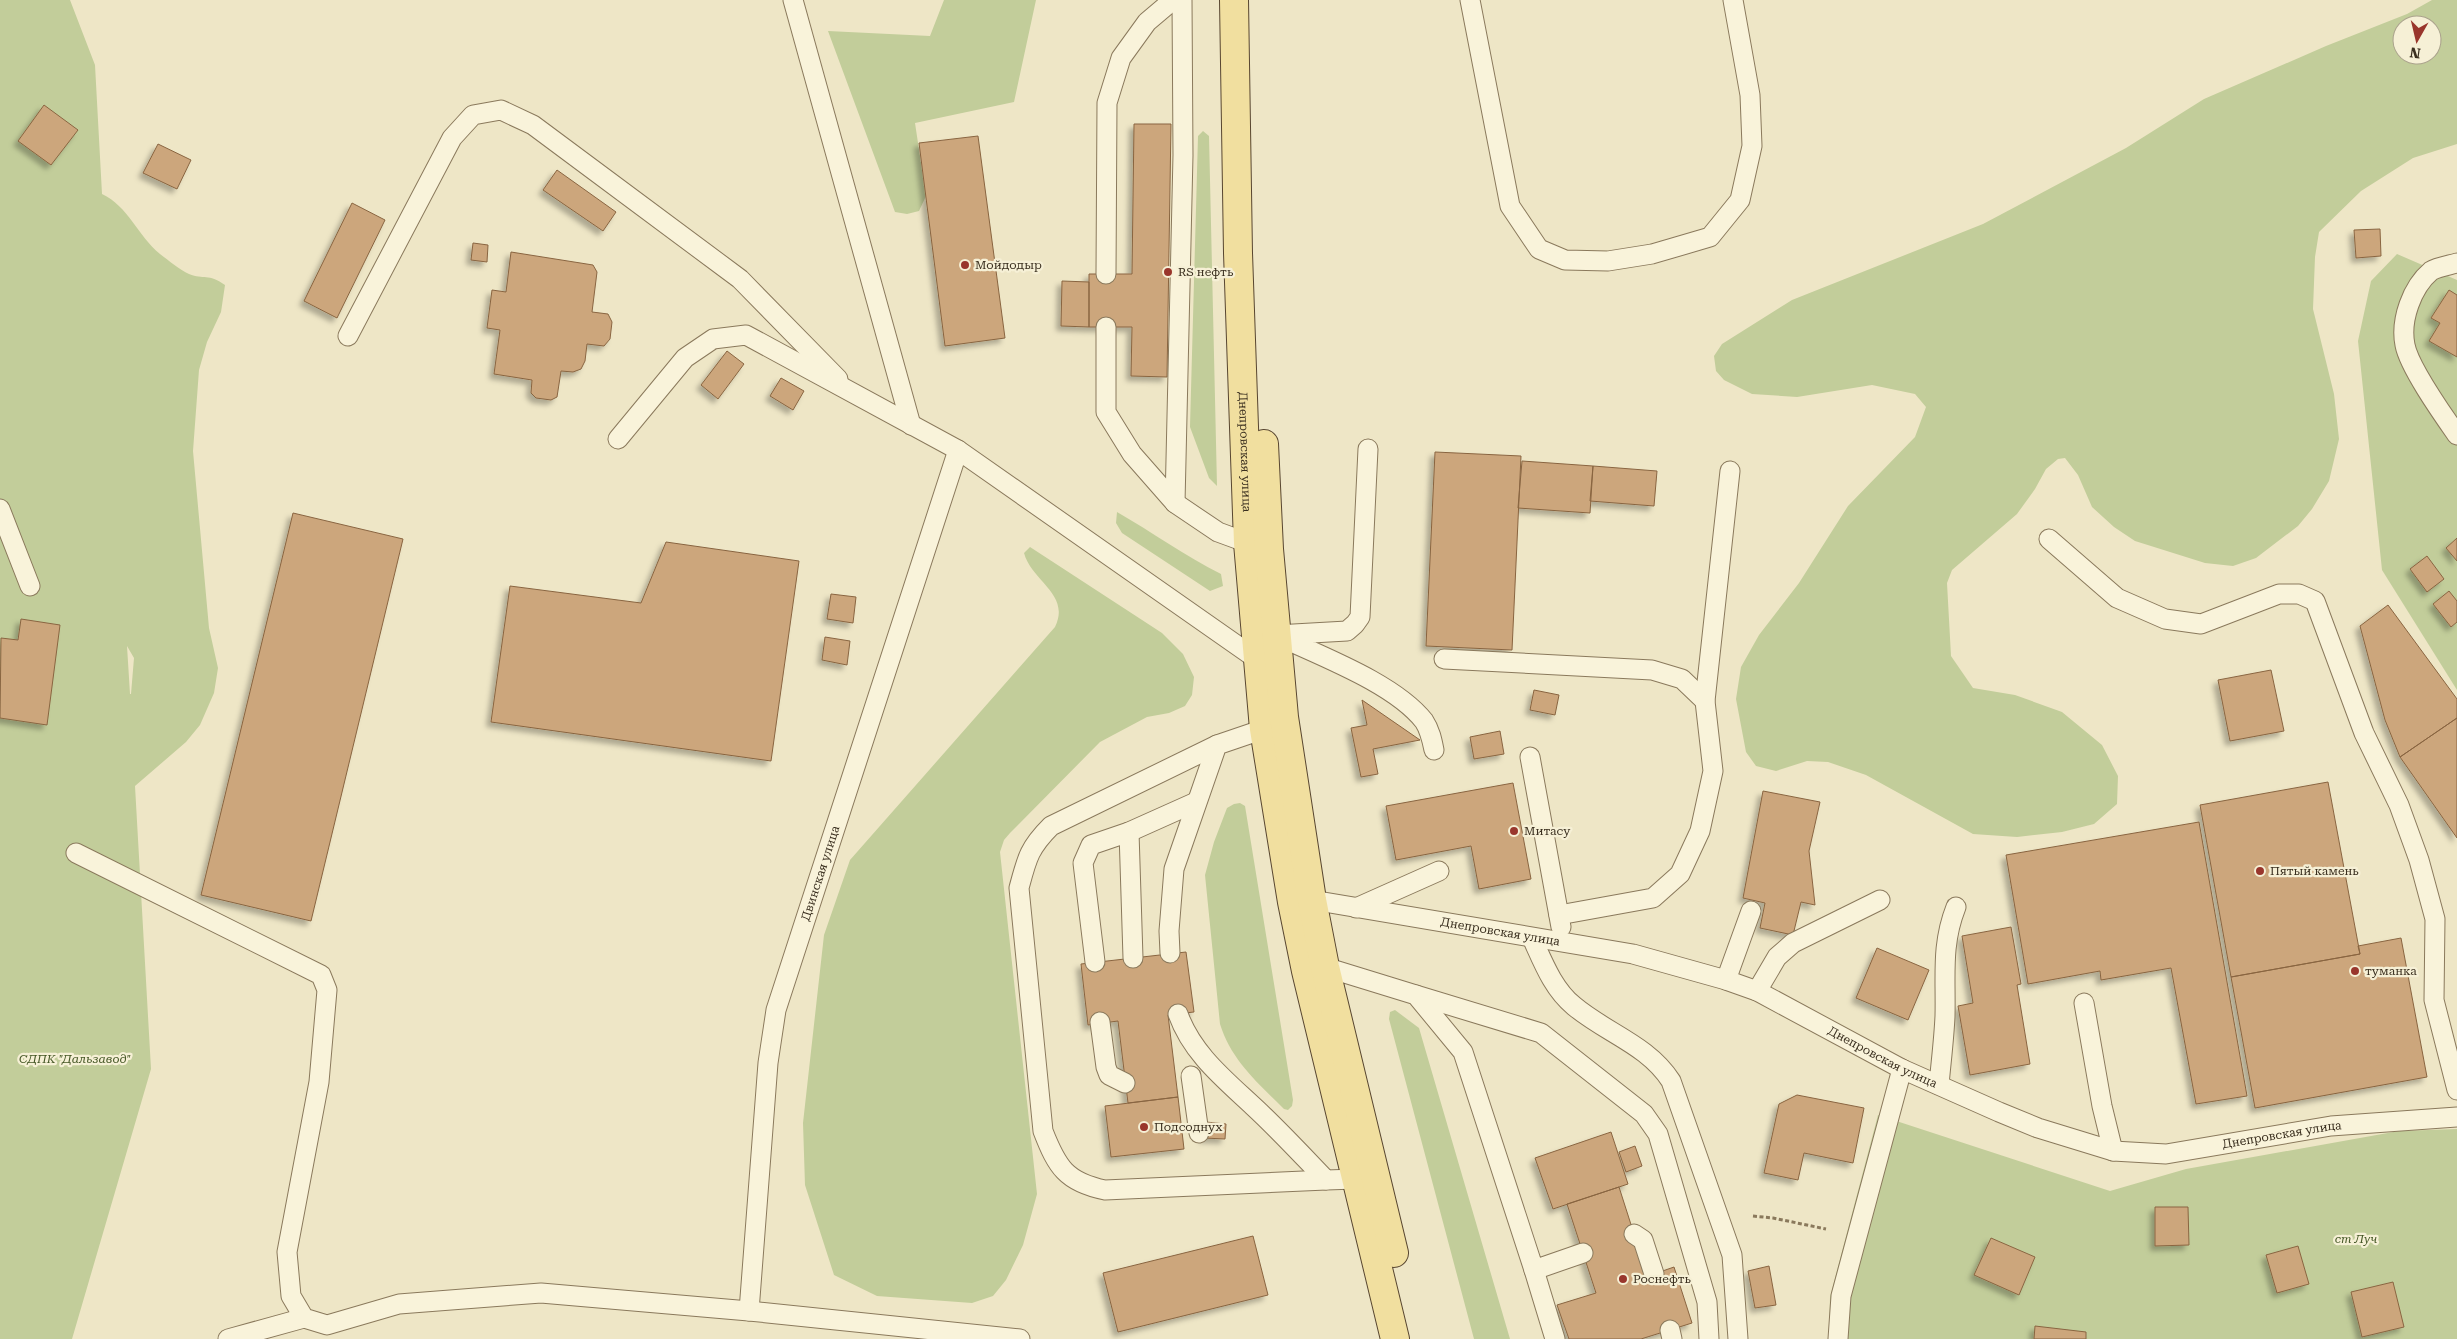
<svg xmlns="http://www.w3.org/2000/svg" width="2457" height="1339" font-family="'Roboto Serif',serif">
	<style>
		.green { fill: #c2cd9a; fill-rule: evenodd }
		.building { fill: #cca67c; stroke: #896541; filter: url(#shadow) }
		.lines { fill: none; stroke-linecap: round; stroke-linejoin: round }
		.service-casing { stroke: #8a795c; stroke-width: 21 }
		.primary-casing { stroke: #584630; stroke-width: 30 }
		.path { stroke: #8a795c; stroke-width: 3; stroke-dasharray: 4 2.5; stroke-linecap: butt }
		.service { stroke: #f9f3da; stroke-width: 19 }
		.primary { stroke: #f1df9f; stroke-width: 28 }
		.poi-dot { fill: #99362c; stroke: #f6f0d6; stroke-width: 2 }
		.labels { text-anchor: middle; stroke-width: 4.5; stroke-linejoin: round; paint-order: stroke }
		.poi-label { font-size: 12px; fill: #3a2f1f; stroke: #f6f0d6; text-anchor: start }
		.street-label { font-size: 12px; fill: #3a2f1f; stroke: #f6f0d6 }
		.park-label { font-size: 12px; font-style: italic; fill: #455726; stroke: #f6f0d6 }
	</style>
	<defs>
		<filter id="shadow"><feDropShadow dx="-4.5" dy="4.5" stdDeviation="2.5" flood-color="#0004"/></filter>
	</defs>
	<rect width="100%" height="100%" fill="#eee6c6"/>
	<path class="green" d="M0,0H70L95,65L102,194C128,206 138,236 160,254C168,260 180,270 189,274C204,280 208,273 225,285L221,312L207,342L199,370L193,451L209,628L218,668L214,693L200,725L186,742L135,786L151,1069L72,1339H0ZM127,646L134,658L131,694H130Z
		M944,0H1036L1014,102L915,123L926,196L919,211L907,214L895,212L828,31L930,36Z
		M2432,0H2457V144L2413,158L2361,191L2319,232L2315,257L2313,309L2334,394L2339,439L2329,481L2312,509L2298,526L2256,558L2233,566L2205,563L2135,541L2114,527L2092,507L2078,475L2065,458L2058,459L2046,469L2035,489L2017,514L1952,570L1947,583L1951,656L1973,688L2015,695L2062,712L2102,745L2118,776L2117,804L2094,824L2062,832L2017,837L1973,834L1866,775L1828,762L1807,761L1776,771L1756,766L1746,752L1736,699L1741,667L1759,635L1799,583L1848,506L1915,437L1926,407L1915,394L1872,385L1797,397L1752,394L1724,380L1716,371L1714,356L1722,344L1792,300L1983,224L2126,148L2204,99L2326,46L2407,14ZM2402,25H2432V55H2402Z
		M1203,131L1209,136L1217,486L1209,478L1190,427L1198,136Z
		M2397,254L2457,280V690L2382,570L2358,341L2371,281Z
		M1117,512C1152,532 1185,556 1221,574L1223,586L1210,591L1122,533L1116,523Z
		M1030,547L1162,633L1183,654L1194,677L1192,695L1185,706L1169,713L1147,717L1100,742L1010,833L1004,840L1000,852L1037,1194L1023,1245L1006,1280L993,1296L972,1303L877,1296L834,1275L805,1185L803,1123L824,935L850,860L1055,627C1071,594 1032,582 1024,553Z
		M1240,803L1245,806L1293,1100L1292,1106L1288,1110L1284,1109C1258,1083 1231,1060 1220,1024L1205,875L1214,842L1227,808L1234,804Z
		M1395,1010L1419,1028L1510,1339H1474L1389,1019L1390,1012Z
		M1878,1115L2110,1191L2186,1169L2399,1131L2457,1129V1339H1829L1830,1297Z"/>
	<path class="building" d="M44,105L78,130L51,165L18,141Z
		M1134,124H1171L1167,377L1131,376L1132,327H1089V274H1132Z
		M978,136L1005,338L945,346L919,143Z
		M158,144L191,160L177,189L143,173Z
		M557,170L616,212L603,231L543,190Z
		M352,203L385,220L337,318L304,301Z
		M2380,229L2381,256L2356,258L2354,230Z
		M473,243L488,245L487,262L471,260Z
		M511,252L593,265L597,272L592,312L608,314L612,322L610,339L604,346L587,344L585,361L581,369L573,372L561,371L557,397L551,400L536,398L531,393L532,380L494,374L500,330L487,328L492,290L506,292Z
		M1062,281L1089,282V327L1061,326Z
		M2449,290L2457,295V357L2429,341L2440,323L2431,318Z
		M727,351L744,364L718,399L701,385Z
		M781,378L804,391L793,410L770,396Z
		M1435,452L1521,456L1512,650L1426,646Z
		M1522,461L1593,466L1590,513L1518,508Z
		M1593,466L1657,471L1654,506L1590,501Z
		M293,513L403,539L311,921L201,895Z
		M2457,538V561L2446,548Z
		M666,542L799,561L771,761L491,722L510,586L641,603Z
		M2427,556L2444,579L2427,592L2410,569Z
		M2449,591L2457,601V622L2451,627L2433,604Z
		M831,594L856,597L853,623L827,619Z
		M2388,605L2457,699V718L2400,757L2385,720L2360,626Z
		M21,619L60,625L47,725L0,718L1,638L18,640Z
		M825,637L850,641L847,665L822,660Z
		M2271,670L2284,731L2230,741L2218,680Z
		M1534,690L1559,695L1555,715L1530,710Z
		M1362,700L1420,740L1373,749L1378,774L1361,777L1351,728L1367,725Z
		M2457,718V838L2400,757Z
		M1500,731L1504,754L1474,759L1470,737Z
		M2328,782L2360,954L2231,977L2200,805Z
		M1513,783L1531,879L1479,889L1471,846L1396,860L1386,806Z
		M1763,791L1820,802L1809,851L1815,905L1801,902L1793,935L1760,928L1765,903L1743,898Z
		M2199,822L2247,1096L2196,1104L2171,968L2101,980L2100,971L2028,984L2006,855Z
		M2011,927L2021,984L2017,985L2030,1064L1970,1075L1958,1006L1973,1003L1962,936Z
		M2401,938L2427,1077L2255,1108L2231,977L2360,954L2358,946Z
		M1877,948L1929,970L1908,1020L1856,998Z
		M1186,952L1194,1012L1168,1015L1178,1097L1128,1103L1118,1021L1088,1025L1081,964Z
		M1797,1095L1864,1108L1853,1163L1804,1153L1798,1180L1764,1173L1779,1104Z
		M1178,1097L1184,1149L1111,1157L1105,1106Z
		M1206,1122L1226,1124L1225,1139L1204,1138Z
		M1611,1132L1628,1184L1553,1209L1535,1158Z
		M1635,1146L1642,1166L1626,1172L1619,1152Z
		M1619,1187L1634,1234L1654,1274L1674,1267L1692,1323L1641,1339H1569L1557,1305L1596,1293L1567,1204Z
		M2155,1207H2188L2189,1245L2155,1246Z
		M1253,1236L1268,1295L1118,1332L1103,1273Z
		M1991,1238L2035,1257L2019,1295L1974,1275Z
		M2298,1246L2309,1284L2277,1293L2266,1255Z
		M1769,1266L1776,1305L1755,1308L1748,1271Z
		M2393,1282L2404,1327L2362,1337L2351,1292Z
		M2035,1326L2086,1332V1339H2034Z"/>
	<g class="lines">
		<defs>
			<g id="service">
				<path d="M793,0L911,425"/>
				<path d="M1470,0L1510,206L1539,249L1565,260L1608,261L1652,254L1710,237L1740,200L1752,146L1750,95L1733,0"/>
				<path d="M2457,263C2450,265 2437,267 2431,271C2412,287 2400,320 2405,345C2409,367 2443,415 2457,435"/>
				<path d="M1106,274L1107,103L1121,58L1147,22L1173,0"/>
				<path d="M1106,327V412L1132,454L1175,503L1218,532L1248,543"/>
				<path d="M348,336L452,138L473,115L501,110L533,125L740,279L838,379"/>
				<path d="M618,439L685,358L713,339L746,335L958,450L1258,660"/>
				<path d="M1368,449L1360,617L1355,624L1347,631L1276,635C1320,656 1394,683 1424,721C1430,730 1432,740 1434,750"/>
				<path d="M1175,503L1183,155L1182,0"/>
				<path d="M0,509L30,586"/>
				<path d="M2049,539L2117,598L2165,619L2201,624L2279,594H2299L2315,601L2364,733L2399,805L2419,860L2435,919L2434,1000L2457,1090"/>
				<path d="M1444,659L1652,670L1682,679L1705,701"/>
				<path d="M1217,745L1051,826C1029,848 1027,858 1019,888L1043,1131C1057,1167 1066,1182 1105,1190L1326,1180"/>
				<path d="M1530,757L1561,927"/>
				<path d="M1129,832L1133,958"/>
				<path d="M76,853L321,975L327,990L319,1082L287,1252L291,1296L304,1318L327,1325L399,1304L541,1293L749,1311L1020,1339"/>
				<path id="s1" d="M1301,901L1312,900L1633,954L1726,980L1757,991L1902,1069L1999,1112L2038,1128L2113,1151L2166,1154L2331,1126L2457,1117"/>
				<path d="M1356,908L1439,871"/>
				<path d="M1559,915L1653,898L1680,874L1700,831L1713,771L1705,701L1730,471"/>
				<path d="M1532,938C1543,962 1553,989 1574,1006C1606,1033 1648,1045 1671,1081L1732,1255L1738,1339"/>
				<path d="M1170,953L1169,931L1174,869L1217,745L1264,729"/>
				<path d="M1095,962L1083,863L1091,845L1129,832L1196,802"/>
				<path d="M1317,968L1325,967L1416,995L1463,1052L1534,1270L1583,1253"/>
				<path d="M1726,980L1751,911"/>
				<path d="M1757,991L1777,957L1793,943L1880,900"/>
				<path d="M1416,995L1541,1033L1644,1114L1658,1134L1707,1302L1709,1339"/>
				<path d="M2084,1003L2102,1106L2113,1151"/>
				<path d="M1178,1014C1192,1053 1223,1078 1253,1106C1278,1129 1302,1155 1326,1180L1356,1179"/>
				<path d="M1100,1022L1106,1067L1109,1075L1125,1083"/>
				<path d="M1191,1076L1199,1133"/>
				<path d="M1939,1085C1941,1062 1944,1039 1945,1016C1946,976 1941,945 1956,907"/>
				<path d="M1634,1234L1643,1240L1654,1274"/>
				<path d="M1534,1270L1555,1339"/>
				<path id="s2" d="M749,1311L768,1063L776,1010L958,450"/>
				<path d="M1670,1330L1672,1339"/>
				<path d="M228,1339L304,1318"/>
				<path d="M1838,1339L1841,1296L1902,1069"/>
			</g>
			<g id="primary">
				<path id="s3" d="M1234,0L1238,253L1248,543L1264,729L1292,902L1306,971L1395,1339"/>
				<path d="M1264,444L1269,549L1284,717L1312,900L1325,967L1394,1253"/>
			</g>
		</defs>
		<use href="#service" class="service-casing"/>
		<use href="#primary" class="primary-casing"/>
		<path class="path" d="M1753,1216L1773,1218L1826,1229"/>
		<use href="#service" class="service"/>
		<use href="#primary" class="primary"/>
	</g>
	<g class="poi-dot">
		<circle cx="965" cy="265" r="5"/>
		<circle cx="1168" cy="272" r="5"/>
		<circle cx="1514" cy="831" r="5"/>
		<circle cx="2260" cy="871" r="5"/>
		<circle cx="2355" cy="971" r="5"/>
		<circle cx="1144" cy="1127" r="5"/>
		<circle cx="1623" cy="1279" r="5"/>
	</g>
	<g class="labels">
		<g class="poi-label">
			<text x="975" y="269">Мойдодыр</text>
			<text x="1178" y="276">RS нефть</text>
			<text x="1524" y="835">Митасу</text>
			<text x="2270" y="875">Пятый камень</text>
			<text x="2365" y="975">туманка</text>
			<text x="1154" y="1131">Подсоднух</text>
			<text x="1633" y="1283">Роснефть</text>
		</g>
		<g class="street-label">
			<text dy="4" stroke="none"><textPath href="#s3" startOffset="452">Днепровская улица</textPath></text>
			<text dy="4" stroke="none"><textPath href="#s2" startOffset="446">Двинская улица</textPath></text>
			<text dy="4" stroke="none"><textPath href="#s1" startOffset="202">Днепровская улица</textPath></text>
			<text dy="4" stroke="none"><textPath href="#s1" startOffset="608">Днепровская улица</textPath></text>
			<text dy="4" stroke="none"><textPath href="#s1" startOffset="1028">Днепровская улица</textPath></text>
		</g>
		<g class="park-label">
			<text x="75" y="1063">СДПК "Дальзавод"</text>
			<text x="2356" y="1243">ст Луч</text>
		</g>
	</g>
	<g transform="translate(2417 40) rotate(188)"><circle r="24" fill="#f6f0d6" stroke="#aba38d"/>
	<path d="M0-4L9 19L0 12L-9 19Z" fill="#99362c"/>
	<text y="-8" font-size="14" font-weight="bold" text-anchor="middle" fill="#3a2f1f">N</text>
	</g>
</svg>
